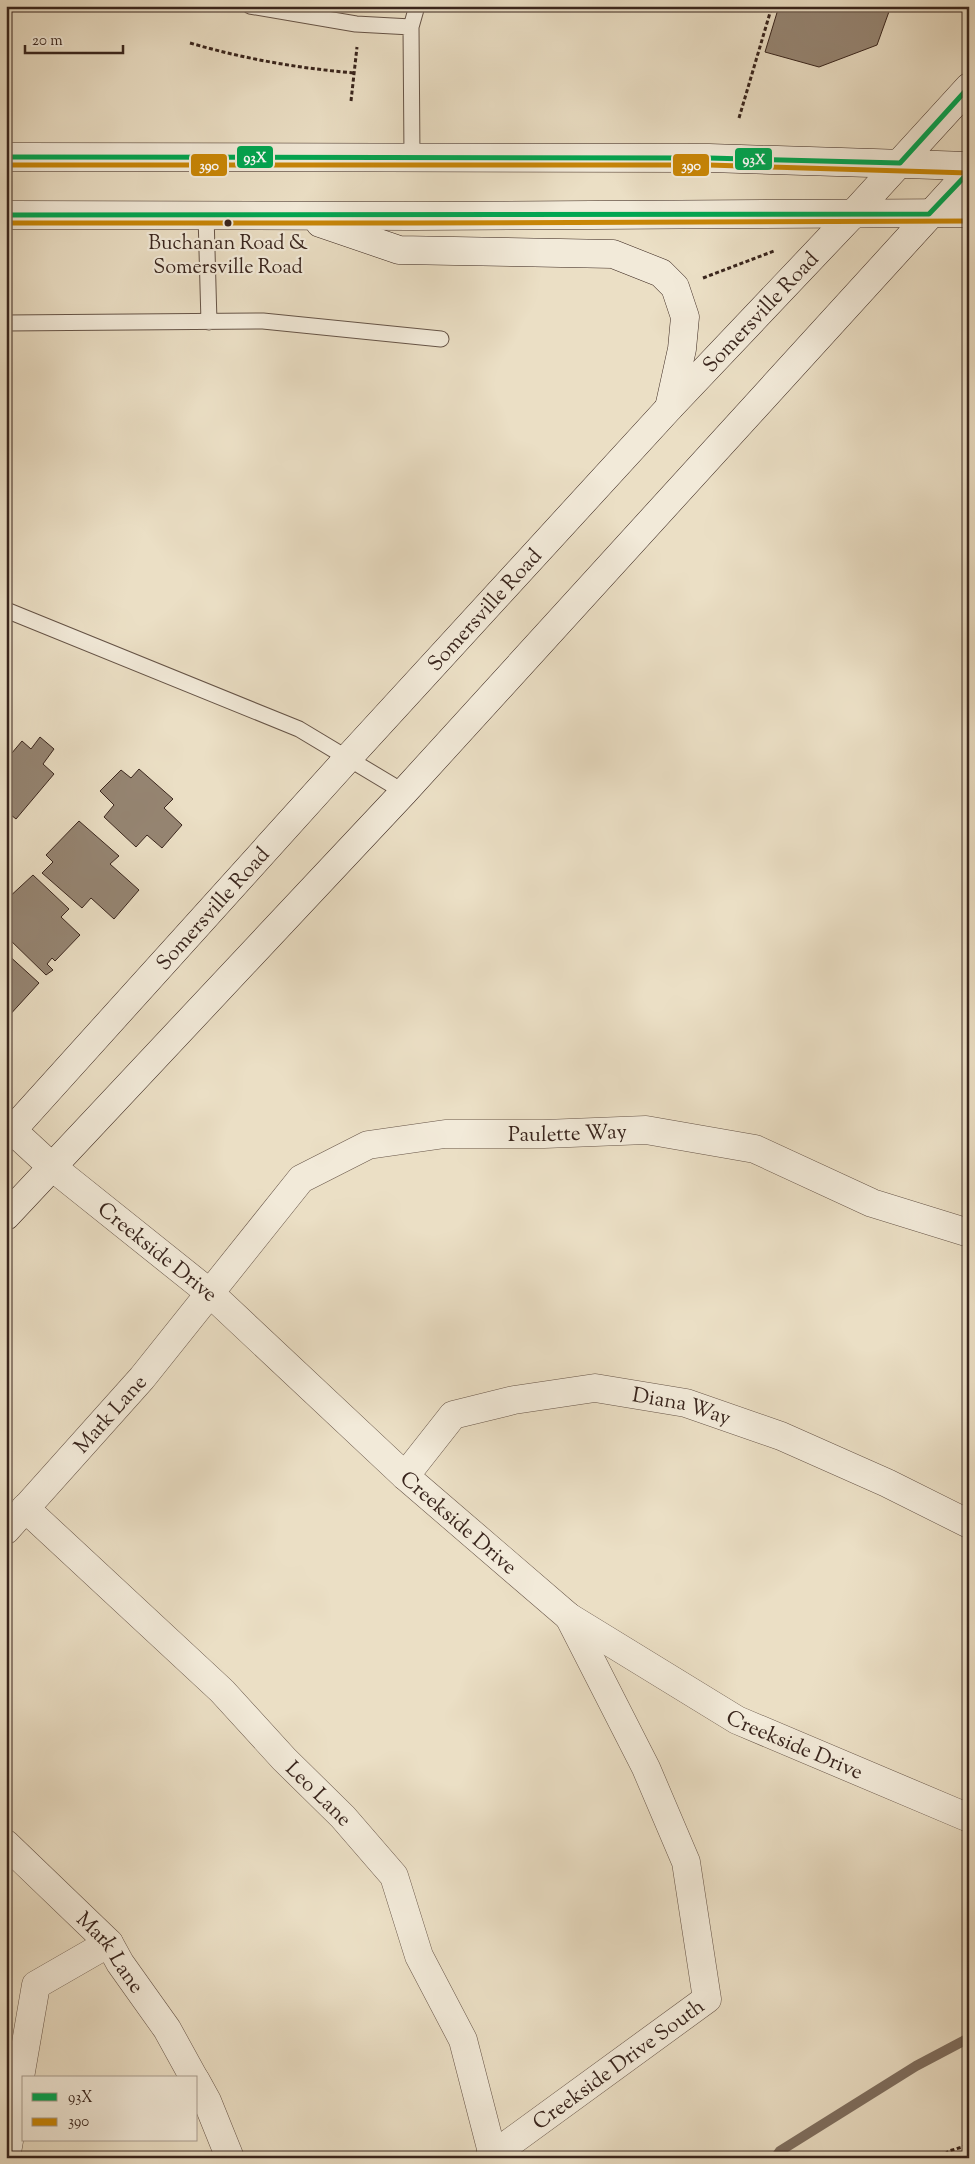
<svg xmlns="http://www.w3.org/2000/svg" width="975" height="2164" font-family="'Sorts Mill Goudy',serif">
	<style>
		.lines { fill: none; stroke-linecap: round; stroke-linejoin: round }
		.stream { stroke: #7f6f60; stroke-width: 10 }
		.building { fill: #968674; stroke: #39251d }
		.service-casing { stroke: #665447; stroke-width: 17 }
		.minor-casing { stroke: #665447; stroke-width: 29 }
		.secondary-casing { stroke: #39251d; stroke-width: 29 }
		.path { stroke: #39251d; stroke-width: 3; stroke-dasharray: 4 2.5; stroke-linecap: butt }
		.service { stroke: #f2ead9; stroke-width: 15 }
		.minor { stroke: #f2ead9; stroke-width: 28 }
		.secondary { stroke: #f2ead9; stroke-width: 28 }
		.bus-1-casing { stroke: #f2ead9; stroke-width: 9 }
		.bus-2-casing { stroke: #f2ead9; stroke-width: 9 }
		.bus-1 { stroke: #00a651; stroke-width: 5 }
		.bus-2 { stroke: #c88607; stroke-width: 5 }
		.bus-dot { fill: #39251d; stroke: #f2ead9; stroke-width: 2 }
		.labels { text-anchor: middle; stroke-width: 4.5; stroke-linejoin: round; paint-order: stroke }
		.bus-label { font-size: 20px; fill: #39251d; stroke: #f2ead9 }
		.street-label { font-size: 21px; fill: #39251d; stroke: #f2ead9 }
		.line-badge { stroke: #f2ead9; stroke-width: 2 }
		.badge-label { font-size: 14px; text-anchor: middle; font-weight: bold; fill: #fff }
	</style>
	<rect width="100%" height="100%" fill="#ebdfc5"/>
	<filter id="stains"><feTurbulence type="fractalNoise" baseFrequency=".004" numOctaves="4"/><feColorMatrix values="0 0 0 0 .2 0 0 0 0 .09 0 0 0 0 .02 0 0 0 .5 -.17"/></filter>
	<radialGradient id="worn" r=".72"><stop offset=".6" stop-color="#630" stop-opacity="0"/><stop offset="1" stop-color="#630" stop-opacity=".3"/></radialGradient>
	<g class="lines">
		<path class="stream" d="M775,2158L780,2151L916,2066L969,2038"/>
	</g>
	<path class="building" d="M779,6H891L877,45L819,67L765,52Z
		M40,737L54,749L43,764L54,774L16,819L6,811V760L22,741L31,749Z
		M139,769L173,799L164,808L182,825L162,848L147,835L136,847L104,817L114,805L100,791L121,770L131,778Z
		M79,821L119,856L110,864L139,890L114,919L91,898L82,908L42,873L53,862L46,855Z
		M33,875L69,909L61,917L80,935L55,961L52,958L47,964L53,970L46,975L6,936V900Z
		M6,953L39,983L7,1018L6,1017Z"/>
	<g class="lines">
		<defs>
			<path id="service" d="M250,6L356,24L411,27
				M412,157L411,27L417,6
				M206,215L209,322
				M6,323L263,321L441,339
				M6,610L299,729L404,792"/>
			<g id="minor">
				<path id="s1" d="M12,1130L51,1166L211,1294L405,1476L569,1617L737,1720L969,1818"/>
				<path id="s2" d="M405,1476L453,1415L514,1400L595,1388L686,1403L781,1436L887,1483L969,1524"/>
				<path id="s3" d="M25,1508L222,1691L284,1759L343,1817L394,1876L419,1956L463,2040L493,2156"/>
				<path id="s4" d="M6,1530L142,1378L301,1179L368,1145L445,1134H544L646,1130L755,1149L872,1203L969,1233"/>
				<path id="s5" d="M6,1844L109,1943L120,1963L167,2029L194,2078"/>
				<path d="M196,2081L207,2101L230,2158"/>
				<path d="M6,2158L36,1985L109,1943"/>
				<path id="s6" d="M489,2158L707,1999L686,1862L646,1768L569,1617"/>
			</g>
			<g id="secondary">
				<path d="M6,157L709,158L969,166"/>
				<path d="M6,215L413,216L969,213"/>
				<path d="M320,223L399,250L613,254L661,273L675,287L685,317L682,349L669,408"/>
				<path id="s7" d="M6,1137L349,757L669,408L853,214L969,87"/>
				<path d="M6,1216L404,792L969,172"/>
			</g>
		</defs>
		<use href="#service" class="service-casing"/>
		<use href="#minor" class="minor-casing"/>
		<use href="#secondary" class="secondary-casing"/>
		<path class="path" d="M190,43C245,59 297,68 354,73
			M351,101L357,47
			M739,118L772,6
			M703,278L774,251
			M940,2158L949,2151L969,2145"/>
		<use href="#service" class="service"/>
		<use href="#minor" class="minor"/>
		<use href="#secondary" class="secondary"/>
		<defs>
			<path id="bus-1" d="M6,157L709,158L900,163L969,87
				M6,215L929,214L969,172"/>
			<path id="bus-2" d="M6,165H709L969,173
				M6,223H413L969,221"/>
		</defs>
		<use href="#bus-1" class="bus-1-casing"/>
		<use href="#bus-2" class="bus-2-casing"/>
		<use href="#bus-1" class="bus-1"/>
		<use href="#bus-2" class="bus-2"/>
	</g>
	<circle class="bus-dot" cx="228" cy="223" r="4.5"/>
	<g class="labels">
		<g class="bus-label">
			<text x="228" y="249">Buchanan Road &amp;<tspan x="228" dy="24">Somersville Road</tspan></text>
		</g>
		<g class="street-label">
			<text dy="7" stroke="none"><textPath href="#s7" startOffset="1118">Somersville Road</textPath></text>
			<text dy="7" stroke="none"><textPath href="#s7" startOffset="712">Somersville Road</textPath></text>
			<text dy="7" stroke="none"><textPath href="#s7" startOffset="308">Somersville Road</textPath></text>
			<text dy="7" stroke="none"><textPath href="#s4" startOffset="734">Paulette Way</textPath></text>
			<text dy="7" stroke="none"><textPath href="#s1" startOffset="190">Creekside Drive</textPath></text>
			<text dy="7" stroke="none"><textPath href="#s2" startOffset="311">Diana Way</textPath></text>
			<text dy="7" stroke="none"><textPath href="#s4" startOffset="156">Mark Lane</textPath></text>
			<text dy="7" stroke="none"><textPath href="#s1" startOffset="595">Creekside Drive</textPath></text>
			<text dy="7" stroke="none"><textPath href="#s1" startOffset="1000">Creekside Drive</textPath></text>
			<text dy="7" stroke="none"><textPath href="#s3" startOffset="410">Leo Lane</textPath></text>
			<text dy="7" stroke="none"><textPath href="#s5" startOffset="151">Mark Lane</textPath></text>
			<text dy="7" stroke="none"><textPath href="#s6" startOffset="160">Creekside Drive South</textPath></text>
		</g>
	</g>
	<g class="line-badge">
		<rect x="236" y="145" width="38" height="24" rx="5" fill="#00a651"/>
		<rect x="734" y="147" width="39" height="24" rx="5" fill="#00a651"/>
		<rect x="190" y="153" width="38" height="24" rx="5" fill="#c88607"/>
		<rect x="672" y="153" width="38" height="24" rx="5" fill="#c88607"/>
	</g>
	<g class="badge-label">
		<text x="255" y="162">93X</text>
		<text x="754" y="164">93X</text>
		<text x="209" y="170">390</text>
		<text x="691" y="170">390</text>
	</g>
	<rect width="975" height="2164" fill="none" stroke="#ebdfc5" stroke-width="25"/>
	<rect x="8" y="8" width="960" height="2149" fill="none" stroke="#39251d" stroke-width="2.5"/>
	<rect x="12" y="12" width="950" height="2139" fill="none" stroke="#39251d"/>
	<rect x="22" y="2076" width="175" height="65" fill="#f2ead9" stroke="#a89b8e"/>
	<rect x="32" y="2093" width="25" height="8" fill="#00a651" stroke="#a89b8e"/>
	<text x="68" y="2102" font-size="15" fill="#39251d">93X</text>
	<rect x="32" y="2118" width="25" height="8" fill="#c88607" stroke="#a89b8e"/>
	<text x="68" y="2126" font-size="15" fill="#39251d">390</text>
	<path d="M25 45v8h98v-8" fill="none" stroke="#39251d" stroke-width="2.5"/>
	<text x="32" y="45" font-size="15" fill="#39251d" stroke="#f2ead9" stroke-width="4" paint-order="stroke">20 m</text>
	<rect width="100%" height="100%" filter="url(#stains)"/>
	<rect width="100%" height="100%" fill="url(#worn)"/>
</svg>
